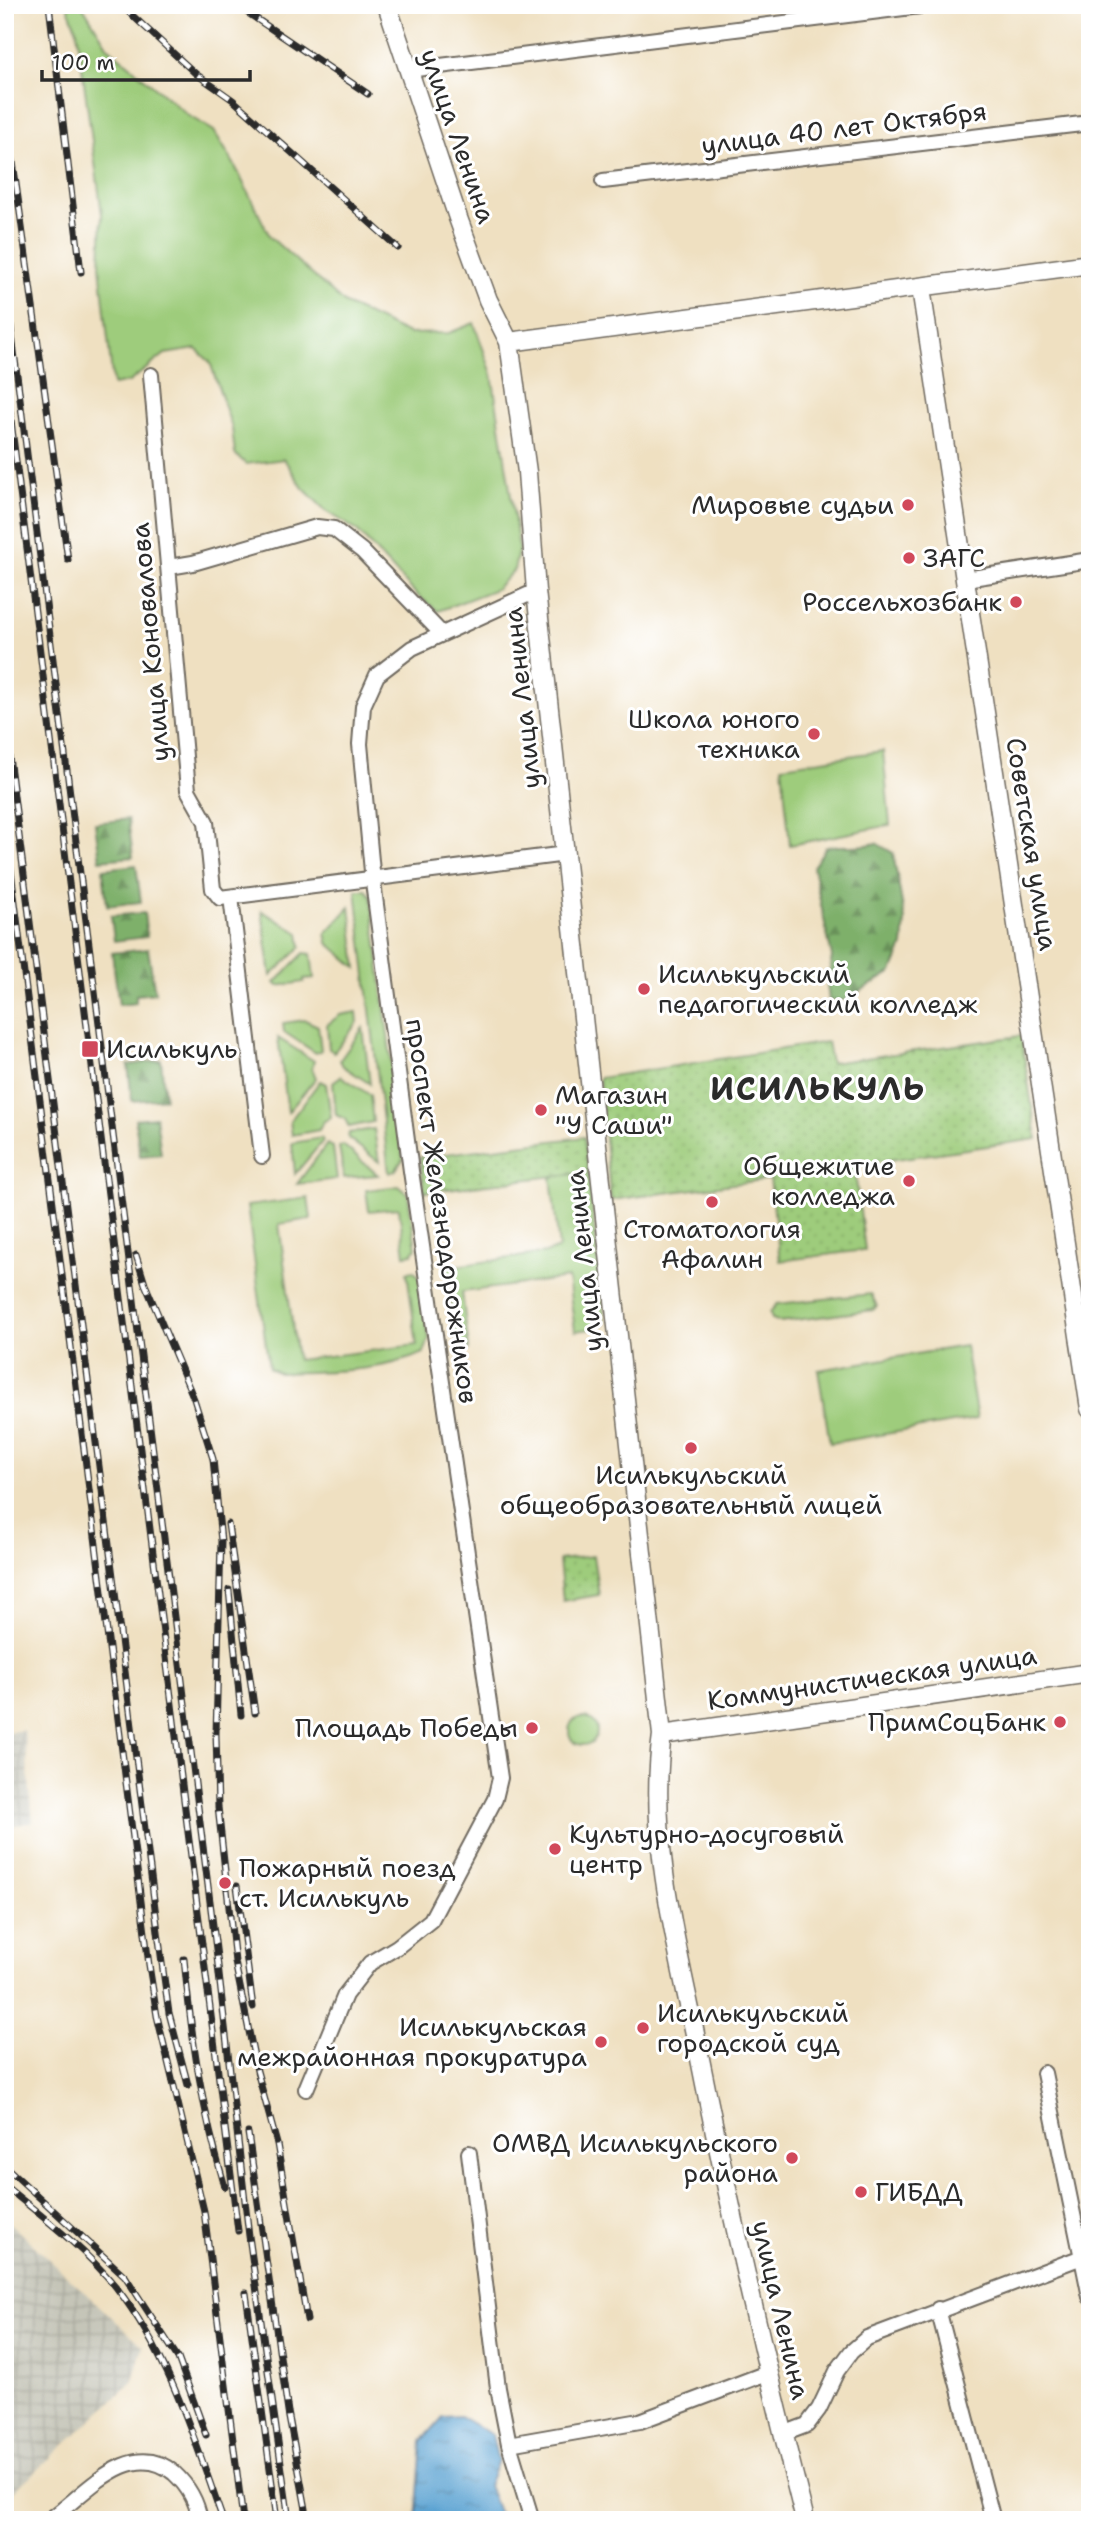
<svg xmlns="http://www.w3.org/2000/svg" width="1095" height="2525" font-family="'Shantell Sans',sans-serif">
	<style>
		.industrial { fill: url(#industrial-grid) }
		.grass { fill: #9ecc7b; stroke: #647c53; stroke-width: 2 }
		.forest { fill: url(#forest-firs); stroke: #546e4b; stroke-width: 2 }
		.park { fill: url(#park-dots); stroke: #647c53; stroke-width: 2 }
		.water { fill: url(#water-ripples); stroke: #44677e; stroke-width: 2 }
		.lines { fill: none; stroke-linecap: round; stroke-linejoin: round }
		.minor-casing { stroke: #706a60; stroke-width: 18 }
		.tertiary-casing { stroke: #706a60; stroke-width: 21 }
		.minor { stroke: #fff; stroke-width: 14 }
		.tertiary { stroke: #fff; stroke-width: 18 }
		.rail-casing { stroke: #2b2b2b; stroke-width: 7 }
		.rail { stroke: #fff; stroke-width: 4.5; stroke-dasharray: 13; stroke-linecap: butt }
		.poi-dot { fill: #d1495b; stroke: #fff; stroke-width: 2.5 }
		.labels { text-anchor: middle; stroke-width: 6; stroke-linejoin: round; paint-order: stroke }
		.street-label { font-size: 26px; fill: #2b2b2b; stroke: #fff }
		.poi-label { font-size: 26px; fill: #2b2b2b; stroke: #fff; text-anchor: end }
		.district-label { font-size: 33px; font-weight: bold; letter-spacing: 2px; fill: #2b2b2b; stroke: #fff }
	</style>
	<defs>
		<pattern id="industrial-grid" width="8" height="8" patternUnits="userSpaceOnUse" patternTransform="scale(1.75)"><rect width="8" height="8" fill="#c5c5b8"/><path d="M0 4h8M4 0v8" fill="none" stroke="#a9a99e"/></pattern>
		<pattern id="forest-firs" width="22" height="20" patternUnits="userSpaceOnUse" patternTransform="scale(1.75)"><rect width="22" height="20" fill="#7eb06b"/><path d="M5 1l3.5 6h-7zM16 11l3.5 6h-7z" fill="#678f58"/></pattern>
		<pattern id="park-dots" width="8" height="8" patternUnits="userSpaceOnUse" patternTransform="scale(1.75)"><rect width="8" height="8" fill="#9ecc7b"/><path d="M2 2h.1M6 6h.1" fill="none" stroke="#88af6a" stroke-width="1.8" stroke-linecap="round"/></pattern>
		<pattern id="water-ripples" width="26" height="14" patternUnits="userSpaceOnUse" patternTransform="scale(1.75)"><rect width="26" height="14" fill="#5ca3d2"/><path d="M2 4q2-2 4 0t4 0M15 11q2-2 4 0t4 0" fill="none" stroke="#4c85ab"/></pattern>
	</defs>
	<rect width="100%" height="100%" fill="#fff"/>
	<filter id="ink" filterUnits="userSpaceOnUse"><feTurbulence type="fractalNoise" baseFrequency=".0143" numOctaves="2"/><feDisplacementMap in="SourceGraphic" scale="14" xChannelSelector="R" yChannelSelector="G"/><feConvolveMatrix kernelMatrix="1 2 1 2 8 2 1 2 1" color-interpolation-filters="sRGB"/></filter>
	<filter id="wash" filterUnits="userSpaceOnUse"><feTurbulence type="fractalNoise" baseFrequency=".00686" numOctaves="4" result="noise"/><feDisplacementMap in="SourceGraphic" scale="28" xChannelSelector="R" yChannelSelector="G"/><feGaussianBlur stdDeviation="1.57" result="paint"/><feColorMatrix in="noise" values="0 0 0 0 0 0 0 0 0 0 0 0 0 0 0 0 0 1.4 0 .05"/><feComposite in="paint" operator="in"/></filter>
	<g filter="url(#wash)">
		<rect width="100%" height="100%" fill="#efe0c1"/>
		<path class="industrial" d="M24,1730L33,1822L5,1827V1733Z
			M5,2219L143,2346L132,2383L5,2499Z"/>
		<path class="grass" d="M67,5H82L108,47L189,116L214,131L234,164L270,237L345,304L408,334L449,333L474,323L492,374L519,548L514,570L496,589L438,611L417,595L356,530L325,510L303,488L284,459L246,464L235,454L232,428L210,362L196,349L165,354L129,382L113,385L100,266L102,214L77,31Z
			M883,751L890,825L790,845L782,766Z
			M356,890H366L371,896L403,1159L395,1171L389,1173Z
			M350,907L357,968L328,943L326,933Z
			M262,911L299,933L301,947L271,976Z
			M304,953L311,954L314,978L304,979V982L278,986L275,983Z
			M357,1012L358,1022L334,1052L329,1049L327,1025L340,1015Z
			M305,1020L318,1026L321,1050L316,1053L284,1032L283,1023Z
			M363,1028L370,1084L343,1066L340,1060Z
			M278,1038L314,1061L312,1068L316,1078L288,1112Z
			M341,1076L370,1095L373,1122L349,1127L345,1119L336,1115L333,1082Z
			M320,1081L326,1084L331,1117L323,1122L319,1130L292,1135L290,1121Z
			M374,1129L379,1162L348,1138L349,1133Z
			M321,1138L323,1141L295,1174L292,1143Z
			M327,1144L333,1147L337,1179L297,1184Z
			M343,1145L378,1175L344,1178L339,1147Z
			M588,1172L605,1323L598,1328L575,1331L568,1278L462,1292L469,1349L457,1347L447,1267L546,1253L559,1248L551,1177Z
			M399,1186L408,1194L416,1248L412,1254L405,1255L399,1208L369,1211L366,1190Z
			M308,1198L311,1219L279,1224L297,1360L417,1345L407,1272L414,1271L420,1278L429,1339L424,1353C378,1373 328,1371 279,1373L269,1368L247,1206Z
			M871,1294L877,1306L873,1310L780,1322L772,1319L770,1312L777,1304Z
			M965,1346L977,1419L830,1443L818,1370Z
			M569 1731a14 14 0 1 1 28 0a14 14 0 1 1-28 0Z"/>
		<path class="forest" d="M128,819L133,857L100,860L95,823Z
			M876,843L893,853L905,920L903,946L892,972L845,1000L829,1001L827,984L832,957L813,867L826,847C844,844 859,849 876,843Z
			M136,865L141,902L107,906L103,869Z
			M144,913L147,937L114,941L111,916Z
			M148,949L155,993L136,995V1003L119,1005L112,953Z
			M161,1060L165,1098L132,1101L128,1065Z
			M156,1117L161,1154L140,1156L135,1119Z"/>
		<path class="park" d="M1021,1036L1037,1139L854,1165L865,1250L780,1261L770,1179L611,1200L599,1078L827,1042L831,1063Z
			M584,1137L588,1172L424,1192L420,1157Z
			M593,1556L599,1595L563,1601L559,1560Z"/>
		<path class="water" d="M460,2416L492,2435L498,2461L488,2485L501,2520H416L422,2441L443,2417Z"/>
	</g>
	<g filter="url(#ink)">
		<g class="lines">
			<defs>
				<path id="minor" d="M408,70L928,5
					M603,181L1090,123
					M151,375L188,790L206,822L213,889L220,898L566,854
					M169,567L193,563L317,527L334,529L362,551L442,634
					M965,579L1090,560
					M231,897L262,1156
					M1044,2073L1090,2297
					M306,2089L345,1995L370,1963L397,1947L431,1920L495,1799L500,1778L411,1171L373,882L360,744L363,706L377,675L412,648L536,591
					M469,2153L498,2388L509,2444L532,2520
					M938,2309L993,2520
					M783,2434L807,2425L819,2409L837,2371L851,2352L867,2338L1090,2254
					M509,2444L640,2421L767,2373
					M49,2520C84,2496 130,2436 174,2473C187,2485 197,2502 200,2520"/>
				<path id="tertiary" d="M387,5L458,218L488,300L509,342L527,472L536,591L662,1735C648,1836 675,1936 695,2034C727,2197 764,2359 805,2520
					M921,288L1090,1409
					M509,342L1090,264
					M662,1735L1090,1673"/>
			</defs>
			<use href="#minor" class="minor-casing"/>
			<use href="#tertiary" class="tertiary-casing"/>
			<use href="#minor" class="minor"/>
			<use href="#tertiary" class="tertiary"/>
			<defs>
				<path id="rail" d="M49,5L81,272
					M121,5L196,74L233,100L398,248
					M236,5L368,94
					M5,104L68,560
					M5,280L217,1957L249,2236L289,2520
					M5,373L238,2231
					M5,725L162,1963L169,2013L188,2085
					M5,823L149,1965L157,2016L204,2211L243,2520
					M136,1255L145,1284L194,1399L213,1459L221,1541L216,1734L218,1807L235,1962L257,2071L277,2144L307,2320
					M228,1524L255,1713
					M229,1590L241,1715
					M237,1886L253,2007
					M184,1959C192,2041 201,2107 225,2187
					M248,2133L288,2412L308,2520
					M5,2166L125,2276L178,2358L206,2435
					M5,2186C43,2217 85,2249 116,2287C170,2357 194,2438 223,2520
					M246,2293L277,2520"/>
			</defs>
			<use href="#rail" class="rail-casing"/>
			<use href="#rail" class="rail"/>
		</g>
	</g>
	<g class="poi-dot">
		<circle cx="908" cy="505" r="7"/>
		<circle cx="909" cy="558" r="7"/>
		<circle cx="1016" cy="602" r="7"/>
		<circle cx="814" cy="734" r="7"/>
		<circle cx="644" cy="989" r="7"/>
		<rect x="81" y="1040" width="18" height="18" rx="3.5"/>
		<circle cx="541" cy="1110" r="7"/>
		<circle cx="909" cy="1181" r="7"/>
		<circle cx="712" cy="1202" r="7"/>
		<circle cx="691" cy="1448" r="7"/>
		<circle cx="1060" cy="1722" r="7"/>
		<circle cx="532" cy="1728" r="7"/>
		<circle cx="555" cy="1849" r="7"/>
		<circle cx="225" cy="1883" r="7"/>
		<circle cx="643" cy="2028" r="7"/>
		<circle cx="601" cy="2042" r="7"/>
		<circle cx="792" cy="2158" r="7"/>
		<circle cx="861" cy="2192" r="7"/>
	</g>
	<g class="labels">
		<g class="street-label">
			<text transform="translate(844 128) rotate(-7)" y="9">улица 40 лет Октября</text>
			<text transform="translate(458 136) rotate(71)" y="9">улица Ленина</text>
			<text transform="translate(150 642) rotate(-95)" y="9">улица Коновалова</text>
			<text transform="translate(522 698) rotate(-96)" y="9">улица Ленина</text>
			<text transform="translate(1032 844) rotate(81)" y="9">Советская улица</text>
			<text transform="translate(442 1211) rotate(82)" y="9">проспект Железнодорожников</text>
			<text transform="translate(584 1261) rotate(-96)" y="9">улица Ленина</text>
			<text transform="translate(872 1678) rotate(-8)" y="9">Коммунистическая улица</text>
			<text transform="translate(781 2310) rotate(77)" y="9">улица Ленина</text>
		</g>
		<g class="poi-label">
			<text x="894" y="514">Мировые судьи</text>
			<text x="923" y="567" text-anchor="start">ЗАГС</text>
			<text x="1002" y="611">Россельхозбанк</text>
			<text x="800" y="728">Школа юного<tspan x="800" dy="30">техника</tspan></text>
			<text x="658" y="983" text-anchor="start">Исилькульский<tspan x="658" dy="30">педагогический колледж</tspan></text>
			<text x="106" y="1058" text-anchor="start">Исилькуль</text>
			<text x="555" y="1104" text-anchor="start">Магазин<tspan x="555" dy="30">"У Саши"</tspan></text>
			<text x="895" y="1175">Общежитие<tspan x="895" dy="30">колледжа</tspan></text>
			<text x="712" y="1238" text-anchor="middle">Стоматология<tspan x="712" dy="30">Афалин</tspan></text>
			<text x="691" y="1484" text-anchor="middle">Исилькульский<tspan x="691" dy="30">общеобразовательный лицей</tspan></text>
			<text x="1046" y="1731">ПримСоцБанк</text>
			<text x="518" y="1737">Площадь Победы</text>
			<text x="569" y="1843" text-anchor="start">Культурно-досуговый<tspan x="569" dy="30">центр</tspan></text>
			<text x="239" y="1877" text-anchor="start">Пожарный поезд<tspan x="239" dy="30">ст. Исилькуль</tspan></text>
			<text x="657" y="2022" text-anchor="start">Исилькульский<tspan x="657" dy="30">городской суд</tspan></text>
			<text x="587" y="2036">Исилькульская<tspan x="587" dy="30">межрайонная прокуратура</tspan></text>
			<text x="778" y="2152">ОМВД Исилькульского<tspan x="778" dy="30">района</tspan></text>
			<text x="875" y="2201" text-anchor="start">ГИБДД</text>
		</g>
		<g class="district-label">
			<text x="818" y="1100">ИСИЛЬКУЛЬ</text>
		</g>
	</g>
	<rect width="1095" height="2525" fill="none" stroke="#fff" stroke-width="28"/>
	<path d="M42 70v10h208v-10" fill="none" stroke="#2b2b2b" stroke-width="3.5"/>
	<text x="52" y="70" font-size="21" fill="#2b2b2b" stroke="#ffffff" stroke-width="5" paint-order="stroke">100 m</text>
</svg>
